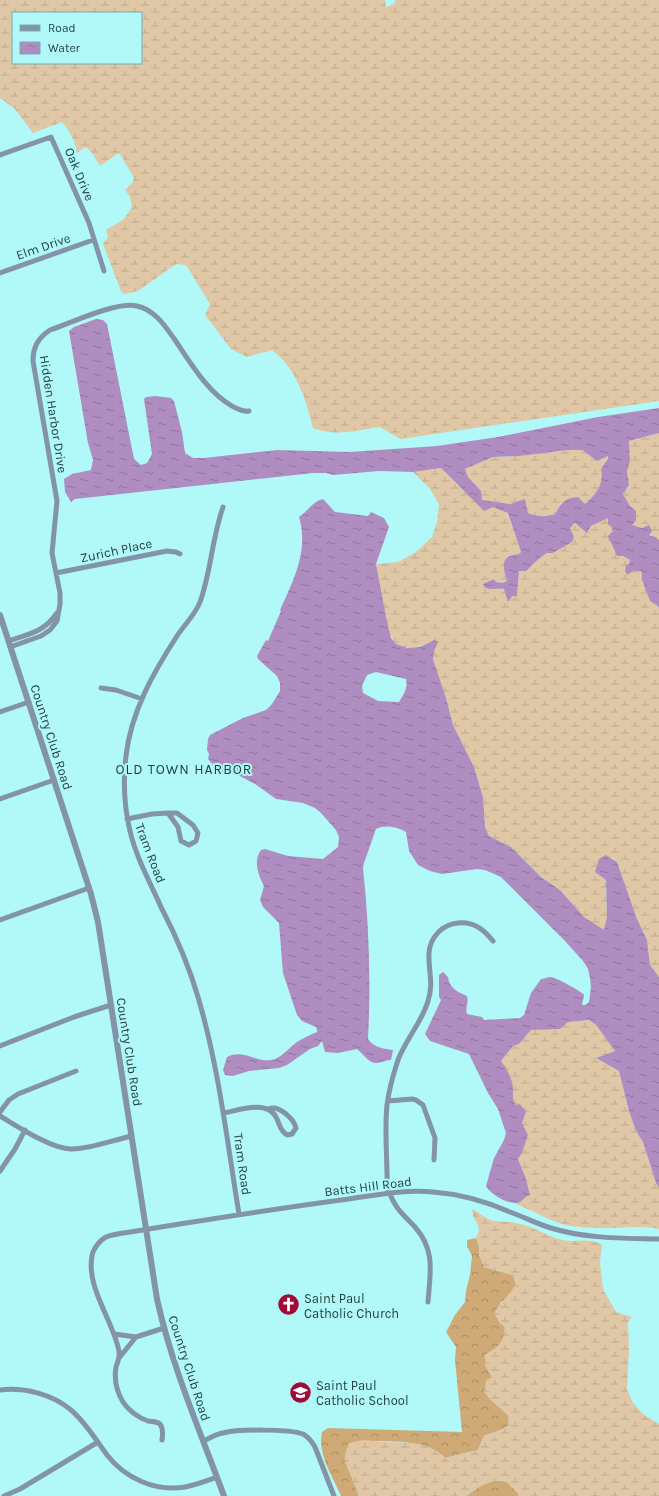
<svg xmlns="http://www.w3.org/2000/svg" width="659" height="1496" font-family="Karla,sans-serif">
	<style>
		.forest { fill: url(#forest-crowns) }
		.wetland { fill: url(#wetland-marsh); fill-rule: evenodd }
		.water { fill: url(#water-ripples); fill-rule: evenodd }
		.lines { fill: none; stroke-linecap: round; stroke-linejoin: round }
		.minor { stroke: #8393a8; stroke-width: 5 }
		.tertiary { stroke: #8393a8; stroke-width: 6 }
		.labels { text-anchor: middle; stroke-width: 4; stroke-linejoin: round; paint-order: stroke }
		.street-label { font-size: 13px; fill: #1e3c3c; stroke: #b0f9f8 }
		.poi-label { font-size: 13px; fill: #1e3c3c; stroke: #b0f9f8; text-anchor: start }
		.neighbourhood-label { font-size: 14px; letter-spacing: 1px; fill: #1e3c3c; stroke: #b0f9f8 }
	</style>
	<defs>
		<pattern id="forest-crowns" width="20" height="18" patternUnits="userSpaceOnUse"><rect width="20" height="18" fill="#d0aa76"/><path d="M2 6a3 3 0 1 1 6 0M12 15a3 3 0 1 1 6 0" fill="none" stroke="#a88c62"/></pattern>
		<pattern id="wetland-marsh" width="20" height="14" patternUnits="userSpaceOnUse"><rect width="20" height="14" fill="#e0c7a6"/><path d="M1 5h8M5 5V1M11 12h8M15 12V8" fill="none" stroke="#c0ac90"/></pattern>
		<pattern id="water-ripples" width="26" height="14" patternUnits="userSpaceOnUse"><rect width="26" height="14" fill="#b08dc0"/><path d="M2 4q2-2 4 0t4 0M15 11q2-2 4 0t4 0" fill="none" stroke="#8f749d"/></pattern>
	</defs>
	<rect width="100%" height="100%" fill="#b0f9f8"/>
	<path class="forest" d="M476,1238C480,1247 480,1257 484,1267L513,1275L516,1284L510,1295L500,1303L499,1322L505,1327L504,1337L497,1349L485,1355V1365L492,1377L491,1400L508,1415L509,1425L503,1429L484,1436L478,1450L445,1458C428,1440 398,1442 375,1441L356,1488L359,1496H341C333,1476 317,1455 322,1432L328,1428L462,1432L455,1360L456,1347L446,1332L455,1315L465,1302L466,1291L470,1275L472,1256L467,1246V1240Z
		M495,1480L507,1482L518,1493V1496H466L480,1486Z"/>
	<path class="wetland" d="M0,0H385L386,7L394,4L395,0H659V401L400,439L380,427C358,430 335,437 313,428C306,400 297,369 272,350L247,357L231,349L205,315L210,304L186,265L176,264L138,291L124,294L121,291L103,244L108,237L106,230L124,219L132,207L130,197L125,190L132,183L134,178L120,154H117L100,166C95,159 93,151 85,147L77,153C75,141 70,131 62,122L33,133L15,109L0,98ZM13,13H141V63H13Z
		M659,433V540L656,537L648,534L646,527L642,528L632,525L630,506L623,494L629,485L627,471L630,461L629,441Z
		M568,450H582L597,461L608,456V459L601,469C604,485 596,494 585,504L561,503L555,514C545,517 539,517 528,513L526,505L515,502L510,504L482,500L468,477L465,469L493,457L520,456Z
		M441,468L460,488L470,496L508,513L521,552L519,554C500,556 502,565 507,581L502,583L496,582L494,579L489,582L485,588C491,590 499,586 505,590C510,592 511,596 517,596L519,571L533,565L541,557L547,553H553L571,542L574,537L570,528L576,523L587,532L591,526L609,517L613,531L611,533L614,552L630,560L629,564L626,565L625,571H641L643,574L650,601L659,607V977L650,965L647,940L637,919L617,862L612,857L606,880L607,916L604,930L584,917L560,890L541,877L511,847L489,836L485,827L483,797L474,767L453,725L446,698L437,673L433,659L434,640C422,646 409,652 396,644C386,636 379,578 376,564L398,562L416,552L432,537L437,522L439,504L430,489L413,472Z
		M589,1020L596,1025L615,1051L596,1058L619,1071L629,1111L636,1131L643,1142L656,1183L659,1188V1229C645,1226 630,1227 616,1228C601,1228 586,1228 572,1226C551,1223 533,1210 514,1203L522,1201L526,1196L525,1176L518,1159L522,1153V1123L526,1112L516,1105L512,1098L513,1090L501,1061L513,1046L519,1044L531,1030L563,1025L568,1022Z
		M472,1209C479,1212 483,1217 488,1219C497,1223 506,1221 515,1223C532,1225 546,1236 562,1240C575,1243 590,1237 602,1245L600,1262L603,1289L616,1312L632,1317L628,1322L629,1350L627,1389L633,1403L644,1415L659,1424V1496H518V1493C515,1490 511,1484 506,1482C493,1476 477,1488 466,1496H359L344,1459L348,1444C362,1438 370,1441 385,1442C407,1443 428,1441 445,1458L478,1450L484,1436L503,1429L509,1425L508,1415L491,1400L484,1392L486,1381L492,1377L485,1365V1355C498,1346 503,1345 505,1327L499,1322L494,1313C500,1302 510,1295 516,1284L513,1275L484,1267L479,1255V1245L476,1238L479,1230L478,1225L473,1216Z"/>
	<path class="water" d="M96,319L103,320L107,324L134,459L141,465L147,463L152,454L144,399L146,397L155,396L171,398L174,401L182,432L185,453L193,458H204L277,450L350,452L437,446L498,437L598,417L659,408V433L629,441L630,461L627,471L629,485L623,494L630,506L636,511V520L632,525L642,528L649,525L652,531L649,535L656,537L659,540V607L650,601L642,580V574L641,571H633L627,575L625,571L626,565L629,564L630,560L623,556H617C613,550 614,545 609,540L608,536L613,531L611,526L608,525V518L591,526L587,533L575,523L570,528L574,537L572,542L553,553H547L541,557L526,571H519L517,596H512L508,602L504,589C497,588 491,590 485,588L483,584L494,579L496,582L502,583L507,581C502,565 500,556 519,554L521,552L508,513L493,507L484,511L441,468L413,472L379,471L333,475L326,473H313L75,499L71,502L65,492L64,479L72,474L91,470L93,460L88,443L69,331L74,327ZM568,450H582L597,461L608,456V459L601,469C604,485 596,494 585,504L578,497C565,498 561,503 555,514C545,517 539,517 528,513L525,499L510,504L482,500L481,491L468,477L465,469L493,457L520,456Z
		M323,499L335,512L368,516L371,512L384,518L389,527L376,564L386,617L391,638L396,644L407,648L420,647L434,640L438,642L434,651L433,659L446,698L453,725L474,767L483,797L485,827L489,836L511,847L541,877L560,890L584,917L604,930L607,916L606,880L595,872L599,859L606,855L617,862L637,919L647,940L650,965L659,977V1188L656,1183L643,1142L636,1131L629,1111L619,1071L596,1058L615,1051L596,1025L589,1020L568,1022L560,1029L531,1030L519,1044L513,1046L501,1061C507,1070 513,1079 513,1090C513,1098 512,1098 516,1105L520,1104L526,1112L522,1123L528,1135L522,1153L518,1159L525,1176L530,1195C525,1196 524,1200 520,1202C510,1206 491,1195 486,1186L494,1158L504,1140L506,1133L498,1109L488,1093L469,1054L430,1041L425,1034L441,1000L439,997V975L443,972L448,977C449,988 458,992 467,996C469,1002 465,1007 467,1014L482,1017L484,1020L520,1018L524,1015L531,993L541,979C544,979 548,977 551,977C555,977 583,992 584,995C584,999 582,1001 582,1005H585L589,1002L591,987L590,978L588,969L583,961L565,941L501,877L485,870L477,869L442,874L430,871L418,865L409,851L406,832C398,827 385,824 376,829L364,863L363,868C369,924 371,981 368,1039C373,1047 384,1049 393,1050L391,1060C386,1060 383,1062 378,1063C368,1064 364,1054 357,1049L338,1053L325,1052L322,1041L318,1046L310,1049L287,1065L279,1068L249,1071L233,1076L225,1075L223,1070L227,1057C245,1048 258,1065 275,1059C283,1056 290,1047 297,1042C303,1038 310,1035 317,1032V1030L316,1027L302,1021L297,1015L283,973L279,923L263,907L260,900L264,886C258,874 253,861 261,850L265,849L288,856L323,859L338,847L339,837L336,830L321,813L315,808L303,803L276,799L255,784L236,774L219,772L208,759L209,754L207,750L208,739L210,735L243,718L266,710L272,704L280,691V683L277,676L258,659L257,656L266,640L268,641L281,611L280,610C294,579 309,550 299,517C307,512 313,501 323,499ZM376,672L406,679C408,688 404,694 399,702L378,701L363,693L362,686L367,675Z"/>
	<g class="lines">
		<path class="minor" d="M0,155L51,137L89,223L104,271
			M0,273L93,240
			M223,507C212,538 211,572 200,602C195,615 184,625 177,636C153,673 131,712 126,756C123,781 124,806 130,831C136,857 150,882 161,907C176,936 189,966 198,997C219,1068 227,1141 239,1214
			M56,573L167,551L176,552L180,554
			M8,641C29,634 44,632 57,613
			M10,647L41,636L50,630L57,621L60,604V593L52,553L57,501L33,361C33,347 38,338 50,330C71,323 117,301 137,306C155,310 165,326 175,340C190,362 208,393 232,406C238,409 243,412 249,411
			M101,688L116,690L142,699
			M0,712L29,702
			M0,799L54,780
			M168,813H177L193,825L198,833L196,841L189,845L181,841L178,827Z
			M127,819L152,814L168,813
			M0,920L89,888
			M0,1046L74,1017L111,1005
			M388,1101L412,1099L416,1100L423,1105L435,1138L434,1160
			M0,1112L9,1100L18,1094L76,1071
			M224,1113C239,1110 267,1100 276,1117C280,1124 279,1130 287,1135L292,1134L296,1128C294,1119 278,1104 269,1109
			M0,1116C17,1126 53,1150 72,1149C91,1149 113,1140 132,1136
			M0,1171L15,1149L25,1130
			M389,1192C396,1210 403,1214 415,1227C436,1251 430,1273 428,1302
			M387,1193C388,1163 384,1134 387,1105C389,1089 393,1075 398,1060C406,1039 422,1022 428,1001C434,983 428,970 429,953C430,937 443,924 458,923C474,921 484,930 493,941
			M114,1334L136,1337
			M119,1358L136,1337L164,1328
			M0,1390C24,1387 52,1394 71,1410C86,1423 96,1440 107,1455C125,1478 155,1492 185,1487C196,1485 206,1481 217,1477
			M162,1440C163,1434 163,1428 160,1424C156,1421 152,1422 148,1421C139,1418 128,1410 123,1402C117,1392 114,1379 116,1367C118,1361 120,1358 119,1351C113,1320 86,1288 92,1256C93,1249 100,1240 106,1237C113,1234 122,1233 130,1232C148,1229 167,1226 186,1223C237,1215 289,1207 341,1200C372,1196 401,1189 433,1192C460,1194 485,1201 510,1212C524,1217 537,1224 551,1228C586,1239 623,1238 659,1239
			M203,1441C210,1438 216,1434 223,1433C237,1429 290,1429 303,1434C309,1437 312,1442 315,1447L334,1496
			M4,1496L20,1489L98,1442"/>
		<path class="tertiary" d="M0,615L91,894L98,922L157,1299C172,1367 200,1431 224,1496"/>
	</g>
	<defs>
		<symbol id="church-disc" viewBox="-11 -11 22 22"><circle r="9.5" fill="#a40836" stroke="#b0f9f8"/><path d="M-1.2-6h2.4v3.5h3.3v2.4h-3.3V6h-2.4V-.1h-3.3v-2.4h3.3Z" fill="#fff"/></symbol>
		<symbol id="school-disc" viewBox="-11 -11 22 22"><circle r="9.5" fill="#a40836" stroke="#b0f9f8"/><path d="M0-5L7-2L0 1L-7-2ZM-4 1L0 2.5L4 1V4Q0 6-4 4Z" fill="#fff"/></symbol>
	</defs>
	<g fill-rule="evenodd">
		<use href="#church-disc" x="276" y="1292" width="25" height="25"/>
		<use href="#school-disc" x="288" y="1380" width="25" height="25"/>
	</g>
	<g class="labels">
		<g class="street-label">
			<text transform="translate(80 174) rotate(67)" y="5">Oak Drive</text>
			<text transform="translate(43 246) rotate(-19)" y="5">Elm Drive</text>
			<text transform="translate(54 414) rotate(81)" y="5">Hidden Harbor Drive</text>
			<text transform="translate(116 550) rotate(-12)" y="5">Zurich Place</text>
			<text transform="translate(52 737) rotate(72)" y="5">Country Club Road</text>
			<text transform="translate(151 853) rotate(69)" y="5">Tram Road</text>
			<text transform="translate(130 1052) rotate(81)" y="5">Country Club Road</text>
			<text transform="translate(243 1164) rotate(82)" y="5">Tram Road</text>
			<text transform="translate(368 1186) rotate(-7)" y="5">Batts Hill Road</text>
			<text transform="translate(190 1368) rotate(72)" y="5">Country Club Road</text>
		</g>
		<g class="poi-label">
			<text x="304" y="1303">Saint Paul<tspan x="304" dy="15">Catholic Church</tspan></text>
			<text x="316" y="1390">Saint Paul<tspan x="316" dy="15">Catholic School</tspan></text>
		</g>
		<g class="neighbourhood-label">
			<text x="184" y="774">OLD TOWN HARBOR</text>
		</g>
	</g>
	<rect x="12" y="12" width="130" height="52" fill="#b0f9f8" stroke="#76adad"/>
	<rect x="20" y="25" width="20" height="6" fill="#8393a8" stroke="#76adad"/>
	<text x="48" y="32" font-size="12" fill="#1e3c3c">Road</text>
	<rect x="20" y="42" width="20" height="12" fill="url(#water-ripples)" stroke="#76adad"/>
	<text x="48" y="52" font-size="12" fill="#1e3c3c">Water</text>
</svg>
